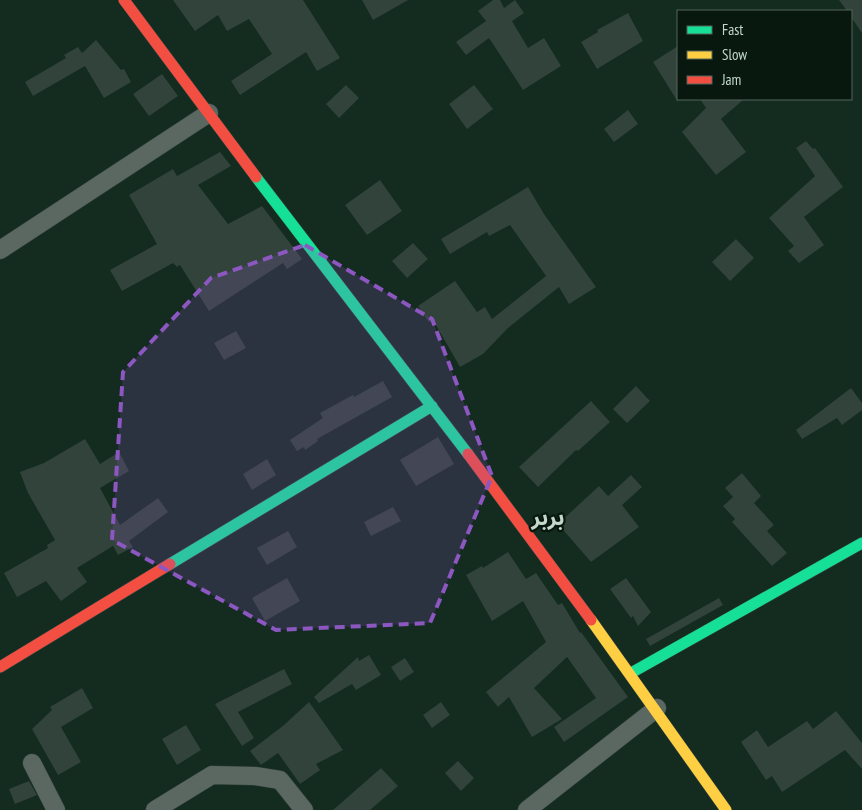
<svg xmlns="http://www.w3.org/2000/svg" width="862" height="810" font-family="'PT Sans Narrow','Noto Sans Arabic',sans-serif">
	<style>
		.building { fill: #31433a }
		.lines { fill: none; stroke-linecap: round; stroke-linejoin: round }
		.street-casing { stroke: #35463e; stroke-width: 19 }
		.fast-casing { stroke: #35463e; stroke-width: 12 }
		.slow-casing { stroke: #35463e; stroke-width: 12 }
		.jam-casing { stroke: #35463e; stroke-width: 12 }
		.street { stroke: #5a6861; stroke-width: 18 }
		.fast { stroke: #16e098; stroke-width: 11 }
		.slow { stroke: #ffcf43; stroke-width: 11 }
		.jam { stroke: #f24e42; stroke-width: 11 }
		.marked { fill: #8d57c2; fill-opacity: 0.2; stroke: #8d57c2; stroke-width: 4; stroke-dasharray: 10 6; stroke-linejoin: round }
		.labels { text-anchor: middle; stroke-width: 4.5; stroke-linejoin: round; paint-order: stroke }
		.town-label { font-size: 22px; font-weight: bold; fill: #c3d8cb; stroke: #08180f }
	</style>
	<rect width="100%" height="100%" fill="#142b20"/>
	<path class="building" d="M173,0H303L340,58L317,71L306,52L240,95L231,81L272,54L249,19L227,31L218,15L195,31Z
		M362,0H408L373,20Z
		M493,0H500L504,8L515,0L524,13L512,21L528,48L544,38L561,66L523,90L489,38L466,55L456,42L486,21L478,11Z
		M839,0H862V33L851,17V11H847Z
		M628,13L643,41L597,69L581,42L598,32L597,30Z
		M96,40L121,70L124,69L131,82L104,98L85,66L33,96L25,82L66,58L64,55L78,47L82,53Z
		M678,46V102L653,62Z
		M162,74L178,96L149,116L133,94Z
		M346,85L359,98L339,118L326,104Z
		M474,85L493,109L467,129L449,104Z
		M700,99H744L721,119L746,152L716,175L682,132L706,108Z
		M628,110L638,124L614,142L604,129Z
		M806,141L813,149L815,148L843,187L804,217L824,245L799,263L788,251L794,246L769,218L815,176L796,148Z
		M220,152L231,166L198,185L228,224L262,206L302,259L287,269L283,263L209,311L180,265L177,267L173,263L122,291L110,270L157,244L129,195L173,169L177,176Z
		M380,180L402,211L367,235L345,205Z
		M528,187L544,214L596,287L569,304L559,287L508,328L483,354L460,367L433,320L429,322L418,306L455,281L477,312L485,307L492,319L546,276L510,225L489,236L487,232L450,254L441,239Z
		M736,239L754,258L730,281L712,262Z
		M413,243L428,259L407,278L392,261Z
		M236,331L246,348L224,360L214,343Z
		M383,381L392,397L317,439L318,441L305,450L304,447L297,451L290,440L323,418L320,413L353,395L354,397Z
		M636,386L650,401L627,423L613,409Z
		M851,388L862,403V410L842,425L837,418L802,439L796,430Z
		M591,401L610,422L578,451L576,450L538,487L519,467Z
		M438,437L454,464L416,486L400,460Z
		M85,439L100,464L119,452L129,471L100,488L120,525L158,498L168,512L129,541L133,547L118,555L113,546L77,568L87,582L61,601L46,581L17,597L4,573L48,548L47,545L55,540L28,493L20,472L44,463Z
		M267,459L276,475L252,490L243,474Z
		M742,473L761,496L754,503L774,525L767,531L787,553L772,566L732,522L735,519L723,506L733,497L725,488Z
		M631,475L642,487L622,505L639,527L591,562L558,524L599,486L608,496Z
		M393,507L401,521L371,536L364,522Z
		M288,531L297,547L267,565L257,548Z
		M508,552L526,579L536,573L558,605L562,603L580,633L581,632L628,697L564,742L554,727L596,698L567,657L534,688L562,719L532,737L509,697L498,707L486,692L546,642L523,601L492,621L466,575L482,566L483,568Z
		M287,578L300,601L265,621L252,598Z
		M626,578L651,612L638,626L633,616L631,618L610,589Z
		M719,598L723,605L650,646L646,639Z
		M369,655L381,675L356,690L352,684L319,703L314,697L358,657L359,661Z
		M405,658L414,672L400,681L391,667Z
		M284,669L292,684L238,712L254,738L242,746L215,704Z
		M82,688L93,708L61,727L81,762L58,775L32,729L52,710L50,707Z
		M309,702L343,750L316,764L320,770L300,784L278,753L261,765L250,751L284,725Z
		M441,702L450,715L432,728L423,715Z
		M836,711L862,743V769L845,750L782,792L772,776L766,780L741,742L757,730L768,747L807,721L813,729Z
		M186,725L201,750L177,765L162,739Z
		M458,761L474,778L461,791L445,773Z
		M381,768L398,786L370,810H333Z
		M29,781L37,795L15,804L9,789Z"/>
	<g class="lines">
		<defs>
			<path id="street" d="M0,250L209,113
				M32,763L56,810
				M155,810L212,775L255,776L280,780L304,810
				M527,810L657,708"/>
			<path id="fast" d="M256,177L468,454
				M170,564L432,406
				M631,673L862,543"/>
			<path id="slow" d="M591,620L726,810"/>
			<path id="jam" d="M124,0L256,177
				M468,454L591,620
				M0,667L170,564"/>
		</defs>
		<use href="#street" class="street-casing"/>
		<use href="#fast" class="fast-casing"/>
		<use href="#slow" class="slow-casing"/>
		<use href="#jam" class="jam-casing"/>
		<use href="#street" class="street"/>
		<use href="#fast" class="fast"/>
		<use href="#slow" class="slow"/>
		<use href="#jam" class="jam"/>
	</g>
	<path class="marked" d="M305,245L432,319L492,476L430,623L276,630L112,540L123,372L211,278Z"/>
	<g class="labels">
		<g class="town-label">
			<text x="548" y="525">بربر</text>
		</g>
	</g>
	<rect x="677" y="10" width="175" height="90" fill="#08180f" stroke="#53655a"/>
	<rect x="687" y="26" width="25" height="8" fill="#16e098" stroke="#53655a"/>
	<text x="722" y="35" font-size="15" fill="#c3d8cb">Fast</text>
	<rect x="687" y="51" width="25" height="8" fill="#ffcf43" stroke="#53655a"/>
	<text x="722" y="60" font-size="15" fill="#c3d8cb">Slow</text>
	<rect x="687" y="76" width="25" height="8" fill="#f24e42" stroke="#53655a"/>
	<text x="722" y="85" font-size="15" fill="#c3d8cb">Jam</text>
</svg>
